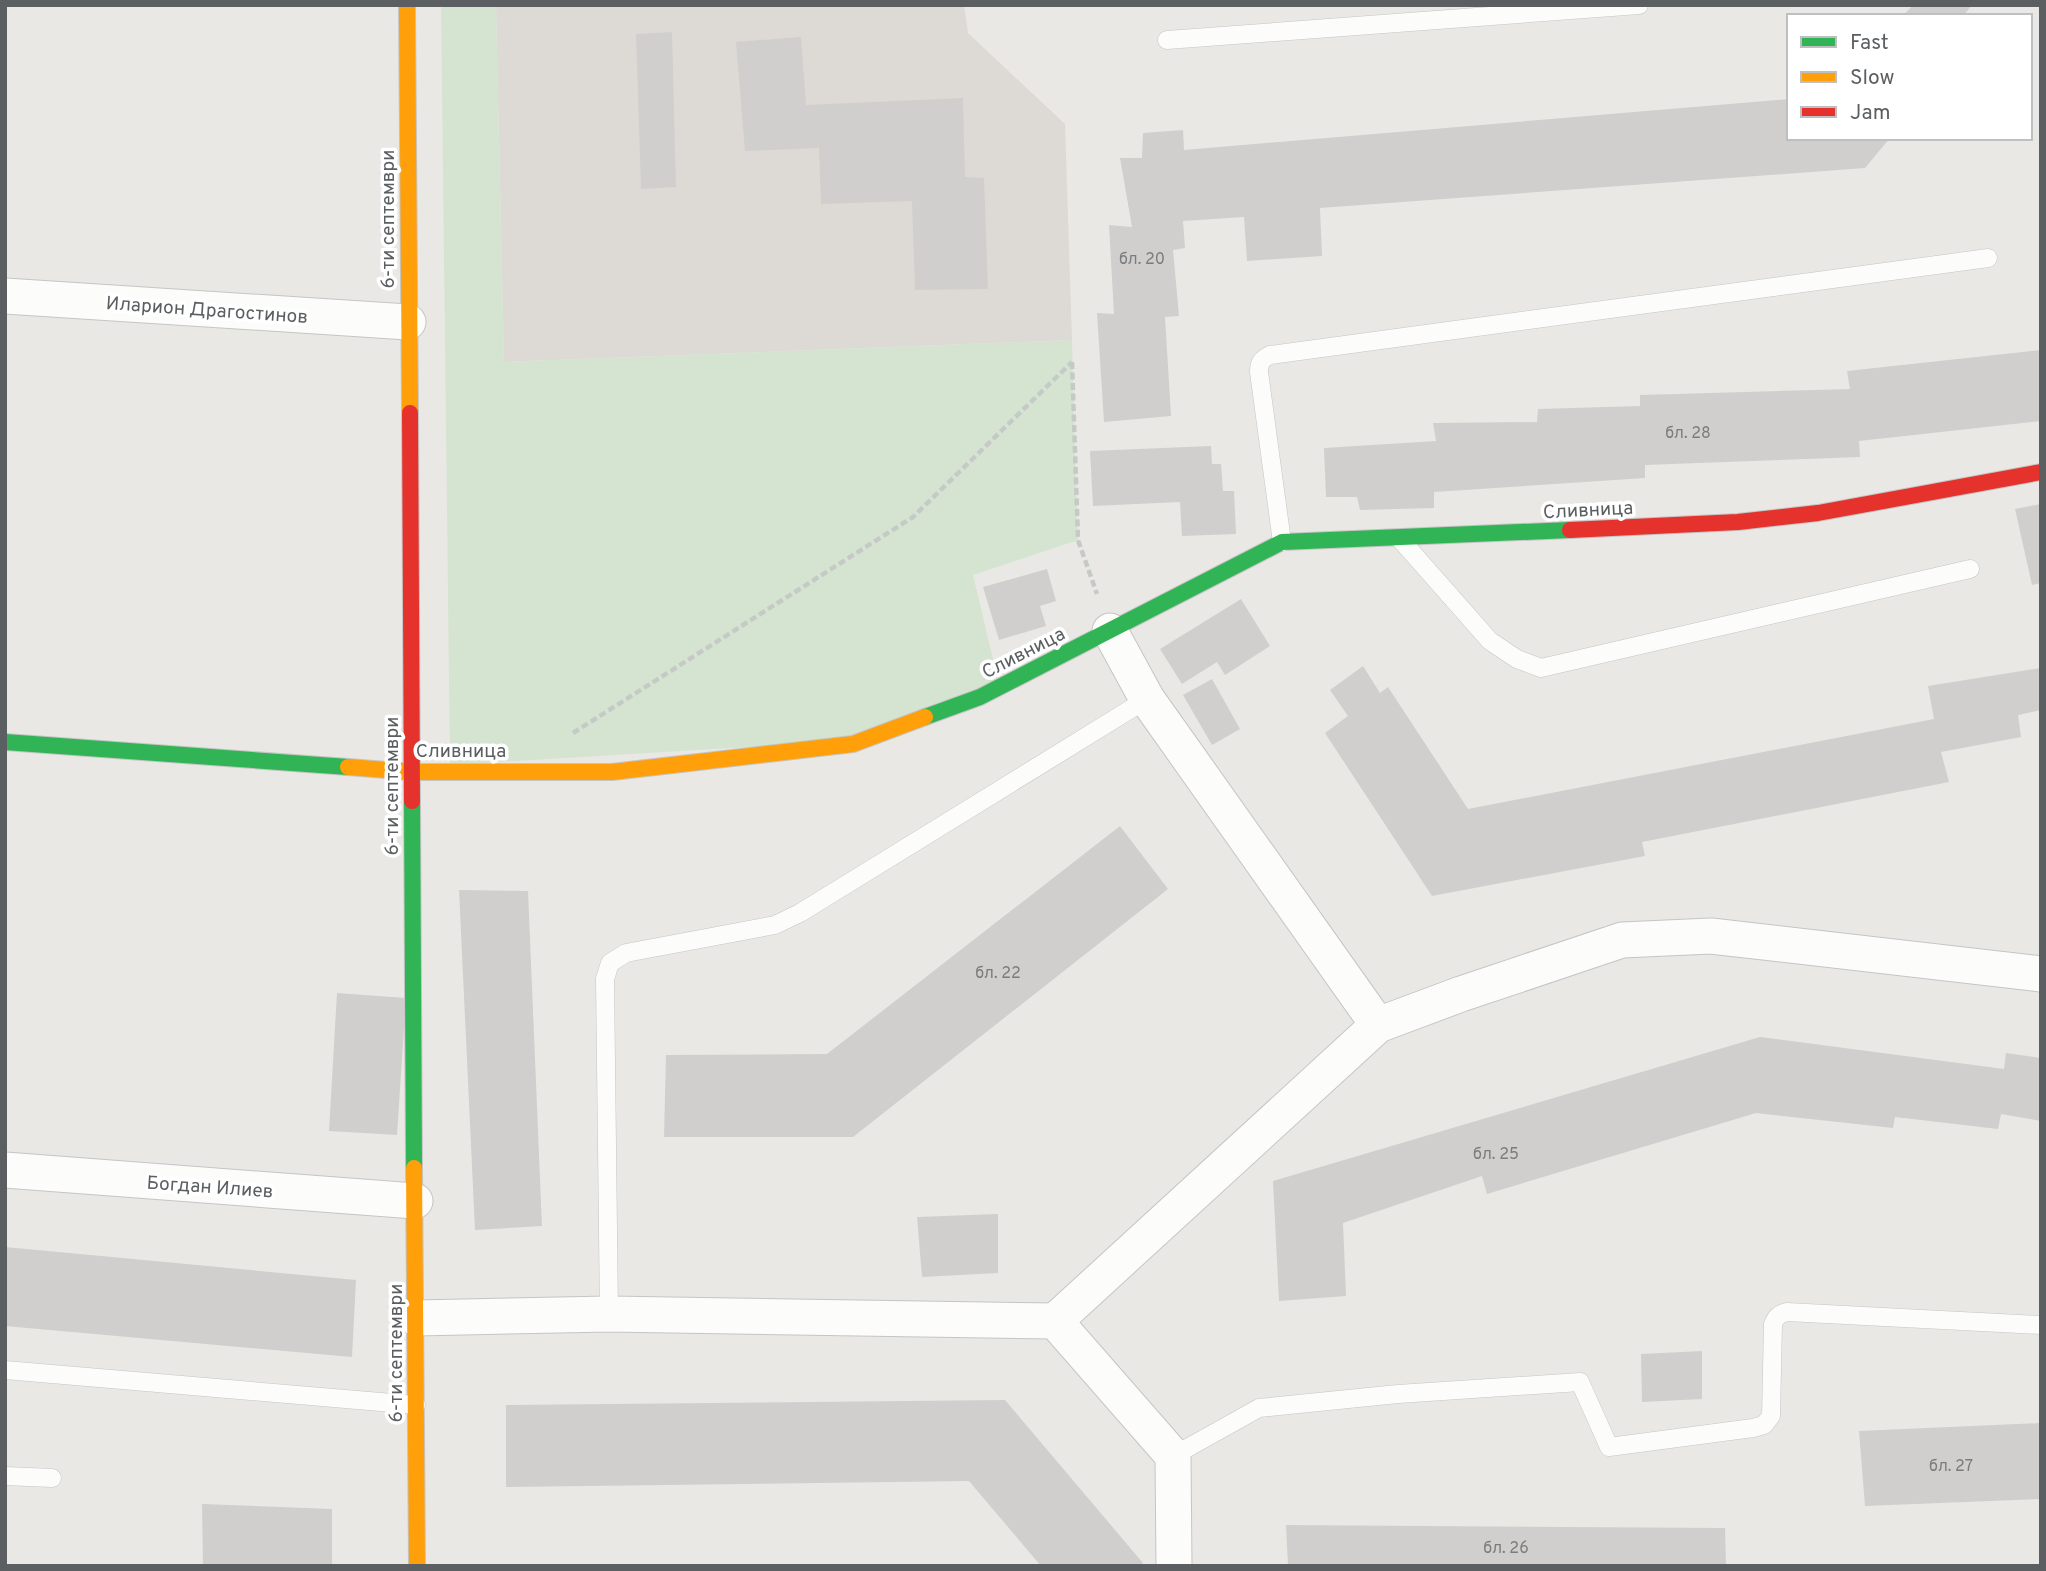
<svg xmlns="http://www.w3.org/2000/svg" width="2046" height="1571" font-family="Overpass,sans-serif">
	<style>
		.education { fill: #dddad5 }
		.green { fill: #d5e4d1 }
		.building { fill: #d0cfce }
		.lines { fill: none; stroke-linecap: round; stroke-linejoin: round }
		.lane-casing { stroke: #c4c5c5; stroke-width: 19 }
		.street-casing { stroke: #c4c5c5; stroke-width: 37 }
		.fast-casing { stroke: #c4c5c4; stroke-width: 18 }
		.slow-casing { stroke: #c4c5c4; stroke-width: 18 }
		.jam-casing { stroke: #c4c5c4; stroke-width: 18 }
		.path { stroke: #c5cac7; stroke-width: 4.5; stroke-dasharray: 7 3.5; stroke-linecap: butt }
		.lane { stroke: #fcfcfb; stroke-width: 18 }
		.street { stroke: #fcfcfb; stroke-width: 35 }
		.fast { stroke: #30b455; stroke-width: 16 }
		.slow { stroke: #ff9f0a; stroke-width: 16 }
		.jam { stroke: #e5322d; stroke-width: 16 }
		.labels { text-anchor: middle; stroke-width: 7; stroke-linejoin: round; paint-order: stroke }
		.number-label { font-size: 16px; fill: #7a7c7e }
		.street-label { font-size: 19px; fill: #5b5f62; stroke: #fff }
	</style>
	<rect width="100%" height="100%" fill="#eae8e5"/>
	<path class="education" d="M496,5H964L968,33L1065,124L1072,340L504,362Z"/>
	<path class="green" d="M441,5H496L504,362L1072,340L1078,540L973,575L998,680L861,740L450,765Z"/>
	<path class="building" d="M1913,5H1972L1963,16H1903Z
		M672,32L676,187L641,189L636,34Z
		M801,37L806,105L963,98L965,177L984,178L988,289L915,290L912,201L821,204L819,148L745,151L736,42Z
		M1789,99V138H1890L1865,168L1320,208L1322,256L1247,261L1244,217L1183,221L1185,248L1173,250L1179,316L1165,317L1171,416L1104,422L1097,313L1114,314L1109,225L1132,227L1120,158H1142L1143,133L1183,130L1184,150Z
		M2041,350V421L1859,441L1860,457L1645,465V478L1434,492V508L1360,510L1357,497H1326L1324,448L1436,441L1433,423L1537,422L1538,409L1640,406V395L1850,389L1847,371Z
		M1211,446L1212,464H1221L1223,491H1234L1236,534L1182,536L1180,502L1093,506L1090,451Z
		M2041,504V583L2032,585L2015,509Z
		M1047,569L1056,601L1040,606L1046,626L999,640L983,587Z
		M1241,599L1270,646L1225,675L1217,662L1182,684L1160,649Z
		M1363,666L1380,693L1388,687L1468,809L1934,719L1928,686L2041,668V710L2018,715L2021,737L1941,752L1949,782L1642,842L1645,856L1432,896L1325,733L1348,716L1330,690Z
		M1212,679L1240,729L1212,745L1183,695Z
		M1120,826L1168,889L853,1137H664L666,1055L827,1054Z
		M459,890L528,891L542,1226L475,1230Z
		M337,993L406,998L397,1135L329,1131Z
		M1760,1037L2004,1069L2006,1053L2041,1058V1121L2001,1114L1998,1129L1895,1117L1893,1128L1756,1113L1487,1194L1482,1176L1343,1223L1346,1296L1279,1301L1273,1181Z
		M998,1214V1273L922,1277L917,1217Z
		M5,1247L356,1280L352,1357L5,1326Z
		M1702,1351V1399L1642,1402L1641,1354Z
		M1005,1400L1143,1563L1139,1566H1041L969,1481L506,1487V1405Z
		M2041,1423V1499L1865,1506L1859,1431Z
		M202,1504L332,1509V1566H203Z
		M1286,1525L1725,1528L1726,1566H1288Z"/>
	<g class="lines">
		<defs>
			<path id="lane" d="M1167,40L1639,5
				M1400,539L1490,641L1517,659L1541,668L1970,569
				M1282,542L1259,372C1259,362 1262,359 1270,355L1988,258
				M609,1314L605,979L610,963L626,953L775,925L800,913L1147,699
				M5,1370L416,1405
				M1173,1456L1259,1408L1398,1394L1580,1382L1609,1447L1753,1428L1764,1425L1771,1416L1773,1324C1776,1317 1779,1314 1787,1312L2041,1325
				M5,1476L52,1478"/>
			<path id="street" d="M5,296L408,322
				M1110,631L1147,699L1378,1025
				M5,1170L415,1201
				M416,1318L609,1314L1055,1321L1173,1456L1174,1566
				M1055,1321L1378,1025L1461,994L1622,940L1711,936L2041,974"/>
			<path id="fast" d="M925,717L980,697L1282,542L1570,530
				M5,742L348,767
				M412,801L414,1168"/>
			<path id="slow" d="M407,5L410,413
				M348,767L412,772H612L853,744L925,717
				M414,1168L417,1566"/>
			<path id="jam" d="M410,413L412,801
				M1570,530L1738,522L1818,513L2041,472"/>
		</defs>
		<use href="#lane" class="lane-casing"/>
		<use href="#street" class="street-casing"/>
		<use href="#fast" class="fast-casing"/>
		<use href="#slow" class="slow-casing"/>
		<use href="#jam" class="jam-casing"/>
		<path class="path" d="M1072,362L1078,540L1097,594
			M573,733L913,517L1072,362"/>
		<use href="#lane" class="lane"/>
		<use href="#street" class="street"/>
		<use href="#fast" class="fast"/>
		<use href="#slow" class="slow"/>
		<use href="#jam" class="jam"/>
	</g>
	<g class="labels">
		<g class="number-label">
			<text x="1142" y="264">бл. 20</text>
			<text x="1688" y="438">бл. 28</text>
			<text x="998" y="978">бл. 22</text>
			<text x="1496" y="1159">бл. 25</text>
			<text x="1951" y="1471">бл. 27</text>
			<text x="1506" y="1553">бл. 26</text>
		</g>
		<g class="street-label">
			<text transform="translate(387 219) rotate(-90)" y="7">6-ти септември</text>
			<text transform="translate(207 309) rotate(4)" y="7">Иларион Драгостинов</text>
			<text transform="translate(1588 509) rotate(-3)" y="7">Сливница</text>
			<text transform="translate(1023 652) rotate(-27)" y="7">Сливница</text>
			<text x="461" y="757">Сливница</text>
			<text transform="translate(391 786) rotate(-90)" y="7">6-ти септември</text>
			<text transform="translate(210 1186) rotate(4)" y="7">Богдан Илиев</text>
			<text transform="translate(395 1353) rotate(-90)" y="7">6-ти септември</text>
		</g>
	</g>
	<rect width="2046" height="1571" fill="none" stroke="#5b5f62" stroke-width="14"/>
	<rect x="1787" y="14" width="245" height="126" fill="#ffffff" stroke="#bdbfc0" stroke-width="2"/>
	<rect x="1801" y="37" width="35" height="10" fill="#30b455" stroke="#bdbfc0" stroke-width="2"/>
	<text x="1850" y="49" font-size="21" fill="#5b5f62">Fast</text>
	<rect x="1801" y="72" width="35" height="10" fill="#ff9f0a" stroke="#bdbfc0" stroke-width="2"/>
	<text x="1850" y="84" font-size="21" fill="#5b5f62">Slow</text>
	<rect x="1801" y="107" width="35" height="10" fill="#e5322d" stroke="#bdbfc0" stroke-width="2"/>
	<text x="1850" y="119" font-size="21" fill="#5b5f62">Jam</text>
</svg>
